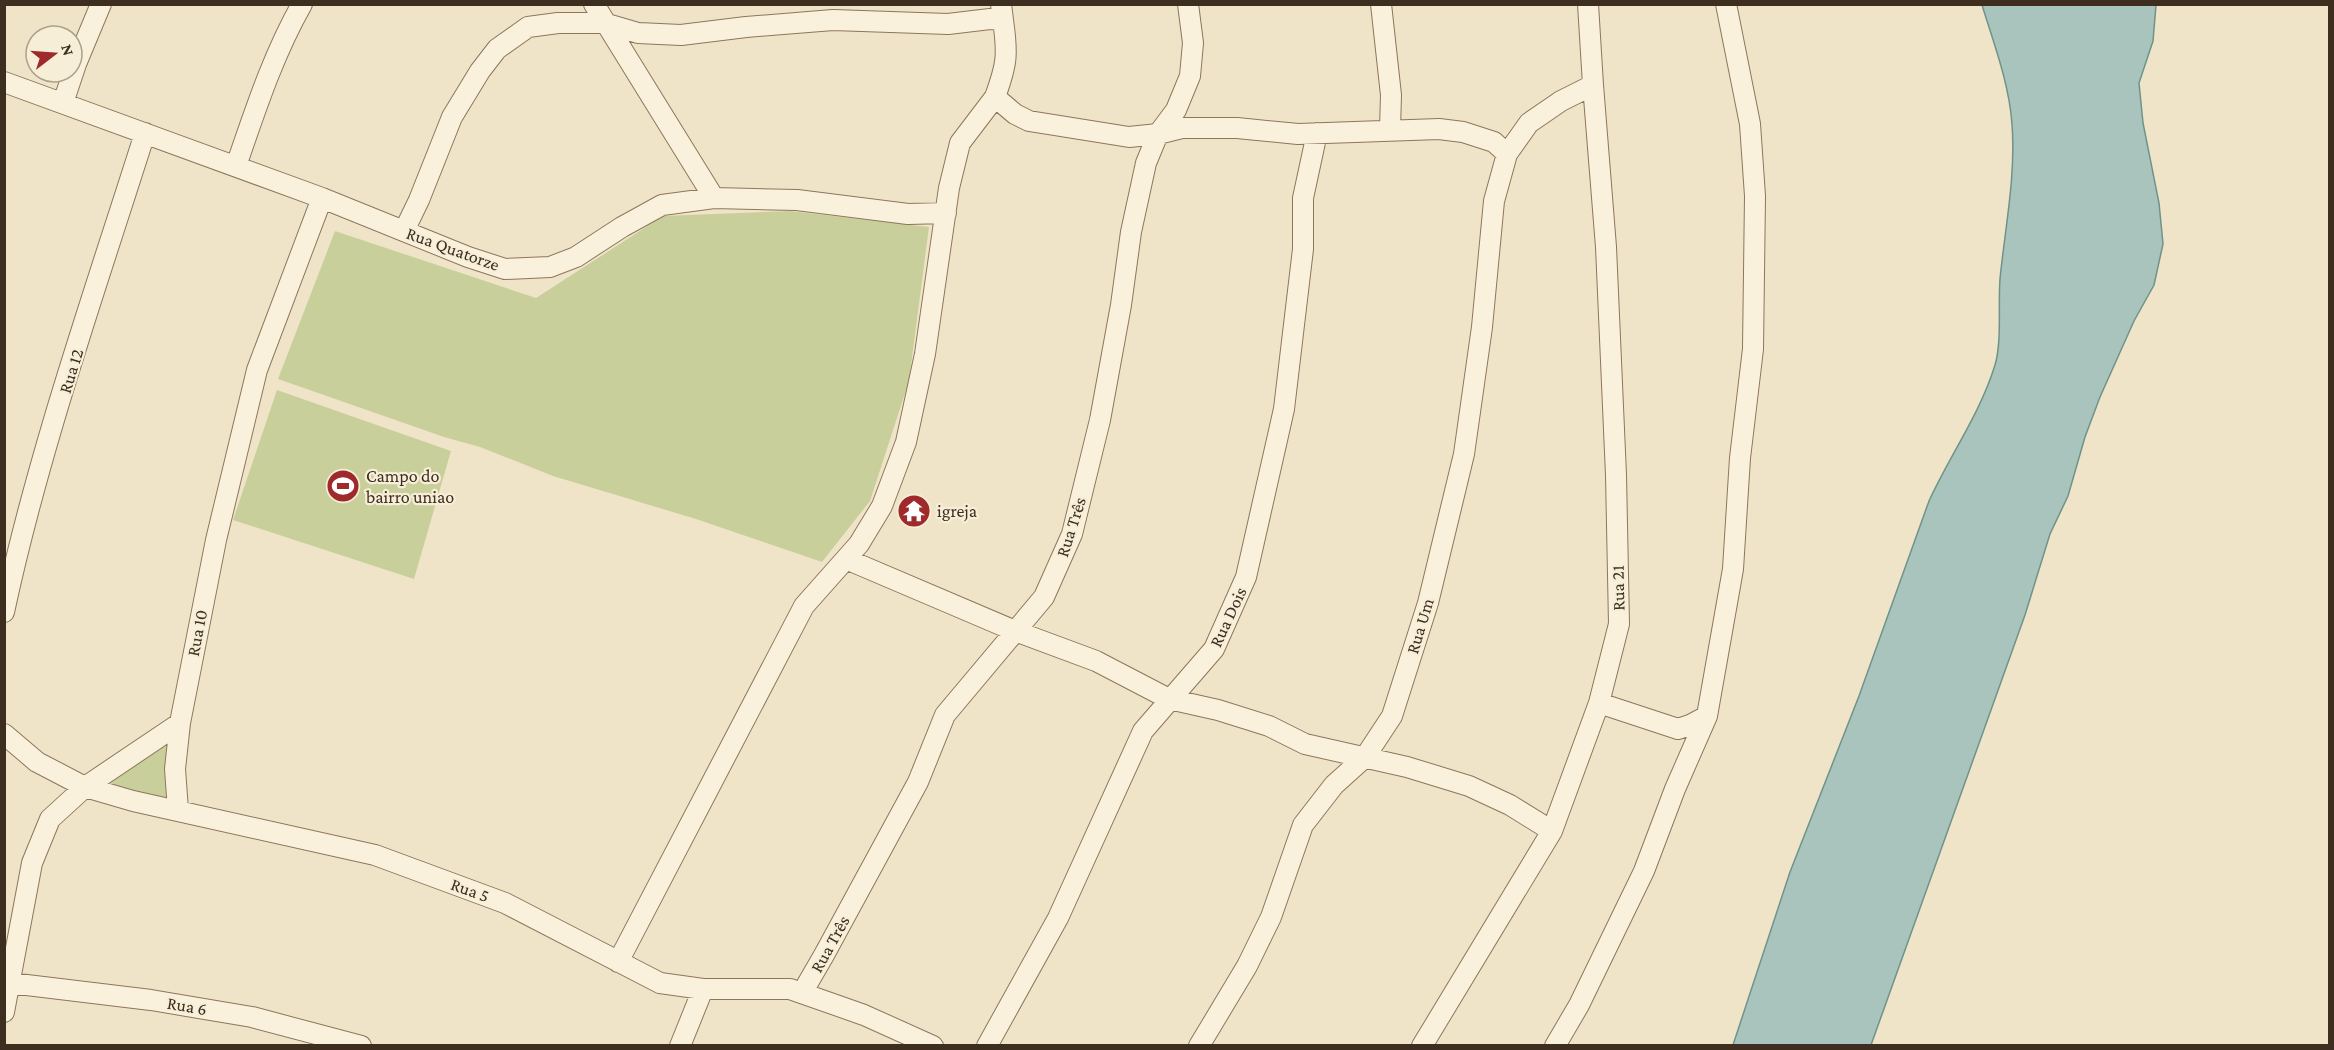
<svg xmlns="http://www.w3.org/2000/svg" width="2334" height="1050" font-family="'Crimson Pro',serif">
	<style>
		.green { fill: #c9cf9b }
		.water { fill: #a9c4bc; stroke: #6f938a; stroke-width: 1.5 }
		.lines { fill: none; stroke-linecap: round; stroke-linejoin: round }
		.minor-casing { stroke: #8d765c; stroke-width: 22 }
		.minor { stroke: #faf1dc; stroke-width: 20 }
		.labels { text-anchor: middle; stroke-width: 4.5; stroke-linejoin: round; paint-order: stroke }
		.street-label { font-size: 18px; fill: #3d2e20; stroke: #f7eed8 }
		.poi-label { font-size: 18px; fill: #3d2e20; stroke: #f7eed8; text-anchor: start }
	</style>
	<rect width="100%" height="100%" fill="#f0e4c8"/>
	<path class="green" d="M790,211L929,227L909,381L870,501L822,562L696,519L553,476L480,447L444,437L278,379L335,231L536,298L663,216Z
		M277,390L451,451L414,579L233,520Z
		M173,732L174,805L97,784Z"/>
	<path class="water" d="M1982,5H2156L2153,41L2139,83L2143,123L2159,203L2163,244L2154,285L2134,321L2100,397L2085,437L2068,496L2050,534L2025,615L1871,1045H1733L1790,872L1859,696L1929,501C1950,455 1980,414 1995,365C2002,342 1998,304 2000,279C2005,228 2016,176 2012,124C2009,83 1994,44 1982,5Z"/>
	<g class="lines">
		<defs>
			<path id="minor" d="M594,4L714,198
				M1381,4L1391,95L1390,129
				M4,82L322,198L468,257L505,269L550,267L576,257L622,227L662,205L714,198L797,200L908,214L946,213
				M995,97C1007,64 1008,55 1003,20
				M63,103L76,64L101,4
				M236,166C255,111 273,55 302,4
				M404,231L419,200L452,117L480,71L497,49L528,27L558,23H604L638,33L681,35L746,27L833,20L948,24L990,19L1003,20L1001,4
				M846,559L1015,631L1096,661L1169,699L1218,710L1269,726L1305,744L1407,767L1469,786L1510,805L1552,831
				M4,612C39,449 95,291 145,133
				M1599,703L1678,729L1690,725L1707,716
				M4,734L37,762L85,787L133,801L375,855L505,903L660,983L703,989H790L864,1015L933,1046
				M178,810L175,769L180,723
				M618,962L804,606L859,544L882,506L906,442L925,354L949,188L960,143L995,97L1015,114L1029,121L1129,137L1158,134L1182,128H1237L1298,134L1439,129L1463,132L1494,142L1507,154L1529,123L1561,101L1593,85L1588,4
				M10,983L151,1000L252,1017L361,1046
				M802,993L824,955L918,782L945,715L1044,597L1072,534L1100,420L1121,305L1131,232L1146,163L1158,134L1176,110L1190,76L1193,43L1188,4
				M4,1012L32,863L50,819L85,787L180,723L216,540L257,370L322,198
				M680,1046L703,989
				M987,1046L1058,918L1143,731L1214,649L1246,577L1284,409L1303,249V198L1317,133
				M1199,1046L1247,966L1271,917L1303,825L1334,785L1365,757L1392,716L1428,603L1464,454L1482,327L1494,201L1507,154
				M1422,1046L1552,831L1599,703L1619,624L1616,475L1606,247L1593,85
				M1555,1046L1579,1005L1644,871L1675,789L1707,716L1733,569L1740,458L1753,349L1755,196L1750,124L1726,4"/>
		</defs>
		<use href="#minor" class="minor-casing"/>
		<use href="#minor" class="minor"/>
	</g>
	<defs>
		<symbol id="stadium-disc" viewBox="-11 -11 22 22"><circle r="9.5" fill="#9e2a2b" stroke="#f7eed8"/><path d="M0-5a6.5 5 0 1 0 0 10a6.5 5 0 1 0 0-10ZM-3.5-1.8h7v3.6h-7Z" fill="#fff"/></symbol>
		<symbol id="temple-disc" viewBox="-11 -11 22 22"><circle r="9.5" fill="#9e2a2b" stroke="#f7eed8"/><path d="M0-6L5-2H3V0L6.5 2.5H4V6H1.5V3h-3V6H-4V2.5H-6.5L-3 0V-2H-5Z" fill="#fff"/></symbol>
	</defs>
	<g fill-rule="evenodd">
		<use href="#stadium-disc" x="324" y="467" width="38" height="38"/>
		<use href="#temple-disc" x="895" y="492" width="38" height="38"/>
	</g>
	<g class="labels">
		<g class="street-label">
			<text transform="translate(453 249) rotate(20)" y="6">Rua Quatorze</text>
			<text transform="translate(71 371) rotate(-73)" y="6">Rua 12</text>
			<text transform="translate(1071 527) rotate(-72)" y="6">Rua Três</text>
			<text transform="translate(1618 588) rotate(-91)" y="6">Rua 21</text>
			<text transform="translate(1228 617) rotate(-65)" y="6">Rua Dois</text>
			<text transform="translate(1420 626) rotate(-73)" y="6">Rua Um</text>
			<text transform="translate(197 633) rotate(-79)" y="6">Rua 10</text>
			<text transform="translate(470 890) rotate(20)" y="6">Rua 5</text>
			<text transform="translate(830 944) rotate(-61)" y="6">Rua Três</text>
			<text transform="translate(187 1006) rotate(10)" y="6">Rua 6</text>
		</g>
		<g class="poi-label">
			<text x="366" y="482">Campo do<tspan x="366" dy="21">bairro uniao</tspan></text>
			<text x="937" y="517">igreja</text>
		</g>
	</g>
	<rect width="2334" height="1050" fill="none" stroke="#3d2e20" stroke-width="12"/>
	<g transform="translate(54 54) rotate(73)"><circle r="28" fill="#f7eed8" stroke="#ada18e" stroke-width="1.5"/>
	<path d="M0-4.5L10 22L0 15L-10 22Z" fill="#9e2a2b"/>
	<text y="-9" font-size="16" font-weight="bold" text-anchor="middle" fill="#3d2e20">N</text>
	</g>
</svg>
